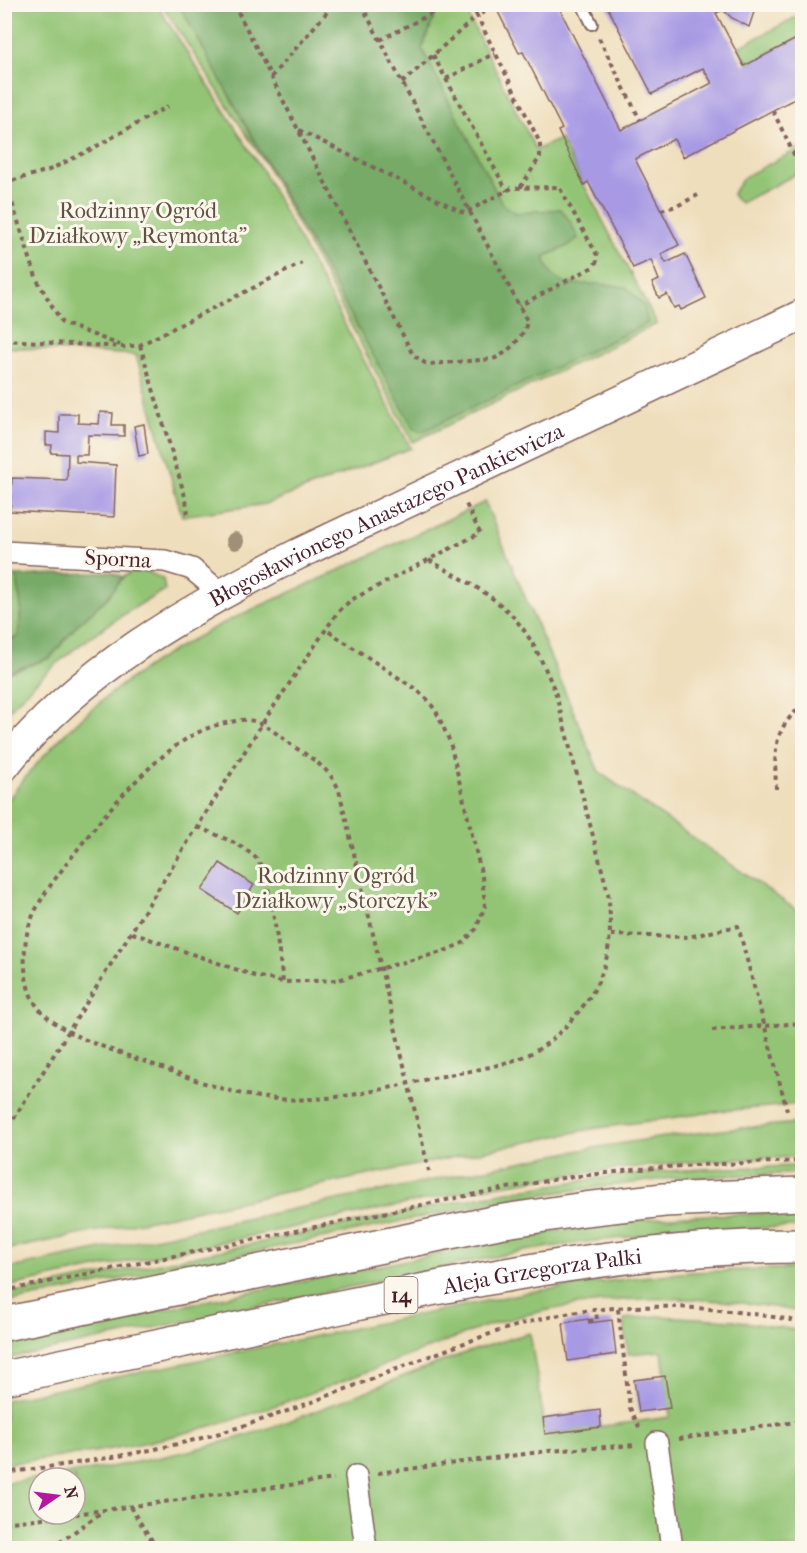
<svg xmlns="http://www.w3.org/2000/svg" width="807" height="1553" font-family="'IM FELL French Canon',serif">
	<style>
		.green { fill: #93c474; stroke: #6e7250; stroke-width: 1.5 }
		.forest { fill: #76aa66; stroke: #606448; stroke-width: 1.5 }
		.building { fill: #a799e4 }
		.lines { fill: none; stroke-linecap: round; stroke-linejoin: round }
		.lane-casing { stroke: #84625e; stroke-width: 14 }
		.street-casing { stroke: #84625e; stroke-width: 24 }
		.secondary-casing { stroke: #84625e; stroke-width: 33 }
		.primary-casing { stroke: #84625e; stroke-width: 36 }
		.path { stroke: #84625e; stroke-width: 4; stroke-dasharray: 4.5 4.5; stroke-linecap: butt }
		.lane { stroke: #fff; stroke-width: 10 }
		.street { stroke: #fff; stroke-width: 21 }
		.secondary { stroke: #fff; stroke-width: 30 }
		.primary { stroke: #fff; stroke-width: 33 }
		.tree { fill: #a09078 }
		.labels { text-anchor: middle; stroke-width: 6; stroke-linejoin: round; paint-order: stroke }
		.shield { fill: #fbf7ec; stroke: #7f6065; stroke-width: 1.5 }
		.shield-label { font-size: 21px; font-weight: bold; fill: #4a1f2b }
		.park-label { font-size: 22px; fill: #605141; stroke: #fbf7ec }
		.street-label { font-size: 22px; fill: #4a1f2b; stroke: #fbf7ec }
	</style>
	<rect width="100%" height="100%" fill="#fbf7ec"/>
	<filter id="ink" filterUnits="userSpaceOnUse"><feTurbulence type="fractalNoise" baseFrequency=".0167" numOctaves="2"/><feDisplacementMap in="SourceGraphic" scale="12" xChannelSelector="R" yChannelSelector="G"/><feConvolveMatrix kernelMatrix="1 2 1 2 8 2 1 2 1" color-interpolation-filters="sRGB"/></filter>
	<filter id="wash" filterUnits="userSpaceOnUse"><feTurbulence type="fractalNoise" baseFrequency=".008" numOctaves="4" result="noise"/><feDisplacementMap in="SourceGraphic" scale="24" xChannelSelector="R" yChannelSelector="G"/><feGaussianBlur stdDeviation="1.35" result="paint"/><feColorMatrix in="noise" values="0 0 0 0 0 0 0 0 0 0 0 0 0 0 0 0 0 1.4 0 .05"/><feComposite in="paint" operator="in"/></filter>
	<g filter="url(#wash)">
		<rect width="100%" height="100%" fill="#efdebc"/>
		<path class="green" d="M4,5H157L261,168L411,448L266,504L182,516L136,355L5,347Z
			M162,5H463L536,150L560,139L657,324L413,442L265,163Z
			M802,14V36L748,64L739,47Z
			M802,147V171L741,203L735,199L732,194L744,177Z
			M485,502L599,772L802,914V1104L721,1111L591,1129L5,1250V804C58,730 127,673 208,631C240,614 274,600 307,585C366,557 426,530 485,502Z
			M133,571L148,572L163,579L165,590C105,623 49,663 5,715V677L8,673L50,658L77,625L108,597L123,577Z
			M5,575L17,576L21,608L18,637L5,641Z
			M802,1123V1157C695,1159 590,1170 483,1188L5,1287V1269L539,1158C626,1141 714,1129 802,1123Z
			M802,1166V1173L673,1178L520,1197L5,1303V1295L485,1196C537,1187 589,1179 641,1173C695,1168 749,1167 802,1166Z
			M802,1212V1227C707,1228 612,1237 518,1252L5,1359L4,1342L525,1236L627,1221L683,1216Z
			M802,1268V1312C695,1292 600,1293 495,1323C392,1360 291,1406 185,1433C126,1449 65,1456 5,1464V1400L529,1292L631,1278L691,1272Z
			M658,1316L733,1320L802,1331V1548H5L4,1483L39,1478V1514H75V1478H39C113,1468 186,1455 257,1432C349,1402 436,1358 530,1333L546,1434L670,1417L662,1351L628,1354L624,1319Z"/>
		<path class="forest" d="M179,5H439L422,49L503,205L516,213L561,209L571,223L578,238L570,245L544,257C554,288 569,284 597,284C607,284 616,286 626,287L644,306L648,323L422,432L414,429Z
			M111,572L123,577L108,597L77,625L50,658L11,671L5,677V641L18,637L21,608L17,576Z"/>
		<g id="blocks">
			<path class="building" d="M494,4H557L621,130L712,83L703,68L652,94L606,4L756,6L749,27L732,18L723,10L716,13L744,66L802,36V95L683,157L674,139L635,159L679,245L661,254L666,263L685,254L706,298L681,310L679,306L674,308L667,294L659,298L652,283L659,280L651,260L633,268L588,182L584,185L558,131L562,129L523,52L519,53Z
				M100,412L113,413L112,425H124V436L88,435L87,455H76V462L116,465L114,517L10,511L12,478L67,480L68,454L51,453L52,445H46V432L59,433V414H78V423L99,424Z
				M144,424L148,454L139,456L134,426Z
				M220,863L254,885L237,913L202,890Z
				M588,1319L589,1323L612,1320L616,1354L568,1361L563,1323Z
				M665,1376L670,1408L639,1412L634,1380Z
				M600,1410L601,1427L545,1434L543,1418Z"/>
		</g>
	</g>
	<g filter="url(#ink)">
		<use href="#blocks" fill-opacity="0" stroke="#84625e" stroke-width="1.5"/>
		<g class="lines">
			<defs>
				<path id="lane" d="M582,4L592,24"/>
				<path id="street" d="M4,552L165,561L192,569L222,594
					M657,1443L672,1548
					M356,1476L366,1548"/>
				<g id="secondary">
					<path id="s1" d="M4,766C79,670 191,608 298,554L802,315"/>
				</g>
				<g id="primary">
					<path d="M4,1324L498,1222L585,1209L664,1200L802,1194"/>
					<path id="s2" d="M4,1378C117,1354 229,1331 341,1307C496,1275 643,1246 802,1246"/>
				</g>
			</defs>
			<use href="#lane" class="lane-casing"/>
			<use href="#street" class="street-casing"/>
			<use href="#secondary" class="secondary-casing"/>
			<use href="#primary" class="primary-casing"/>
			<path class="path" d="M234,4L413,355L425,363L431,364L493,359C507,354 525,336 527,321L361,4
				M471,4L477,16L495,6
				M4,11L18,4
				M599,38L640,120
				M380,40L450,4
				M433,55L507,191
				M271,77L334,4
				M446,79L495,53
				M402,83L477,16L540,143V157L520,188
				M773,111L802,171
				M299,130L464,213L512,188L559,187L597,255V261L593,267L519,306
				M4,178L37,280L62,323L120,345
				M4,183L49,170L90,150L168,106
				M661,210L677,206L698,195
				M4,340L124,347L140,345L302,263
				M140,345L186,500L188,515
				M429,560C460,578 498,596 520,625C535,644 545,668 555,691L608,893C614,944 608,980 573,1018C558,1036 542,1050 520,1058C492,1069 454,1073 424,1080C371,1092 321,1104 266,1098C222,1093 174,1071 131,1057C99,1045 43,1029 30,993C23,974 23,945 29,926C37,901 55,879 71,858C93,829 116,800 143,774C168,750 196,727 231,722C236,721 243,719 249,720C266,723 282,738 296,748C314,760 330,769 339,790L429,1171
				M776,789C775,753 771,731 802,706
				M198,827C216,835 240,843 255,857C271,872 279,957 283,982
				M132,933L255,976L283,982L337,980L442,952L463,943L476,929L485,906L482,877L450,742L436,711L427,699L417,690L325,629
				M611,935L688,937L738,926L788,1114
				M712,1030L802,1023
				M4,1134L262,724L337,613L351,600L480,533L466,504
				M4,1291L485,1192L563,1178L641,1169L695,1165L802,1161
				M618,1309L630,1408L641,1431
				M589,1321L597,1320L596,1310
				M679,1439L802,1421
				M4,1473C88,1462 172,1450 252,1423C310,1404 366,1381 422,1359C467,1342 512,1324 560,1315C640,1300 722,1307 802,1322
				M378,1473L548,1451L636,1445
				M130,1507L157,1548
				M75,1514L334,1479
				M4,1523L74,1514
				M52,1548L102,1512"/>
			<use href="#lane" class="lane"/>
			<use href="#street" class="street"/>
			<use href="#secondary" class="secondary"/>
			<use href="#primary" class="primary"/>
		</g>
		<circle class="tree" cx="235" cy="541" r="9"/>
	</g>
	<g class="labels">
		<rect class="shield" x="384.5" y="1277" width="33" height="36" rx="4.5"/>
		<g class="shield-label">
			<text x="401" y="1302">14</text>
		</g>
		<g class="park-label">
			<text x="138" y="218">Rodzinny Ogród<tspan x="138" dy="25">Działkowy „Reymonta”</tspan></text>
			<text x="336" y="883">Rodzinny Ogród<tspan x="336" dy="25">Działkowy „Storczyk”</tspan></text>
		</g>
		<g class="street-label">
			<text dy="8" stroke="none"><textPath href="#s1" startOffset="462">Błogosławionego Anastazego Pankiewicza</textPath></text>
			<text transform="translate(118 558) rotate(3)" y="8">Sporna</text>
			<text dy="8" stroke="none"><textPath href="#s2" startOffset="549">Aleja Grzegorza Palki</textPath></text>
		</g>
	</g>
	<rect width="807" height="1553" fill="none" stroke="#fbf7ec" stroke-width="24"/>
	<g transform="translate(57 1496) rotate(76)"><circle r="28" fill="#fbf7ec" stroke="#b4a19f" stroke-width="1.5"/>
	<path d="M0-4.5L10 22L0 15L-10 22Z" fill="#b5179e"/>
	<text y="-9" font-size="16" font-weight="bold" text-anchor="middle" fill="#4a1f2b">N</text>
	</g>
</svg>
